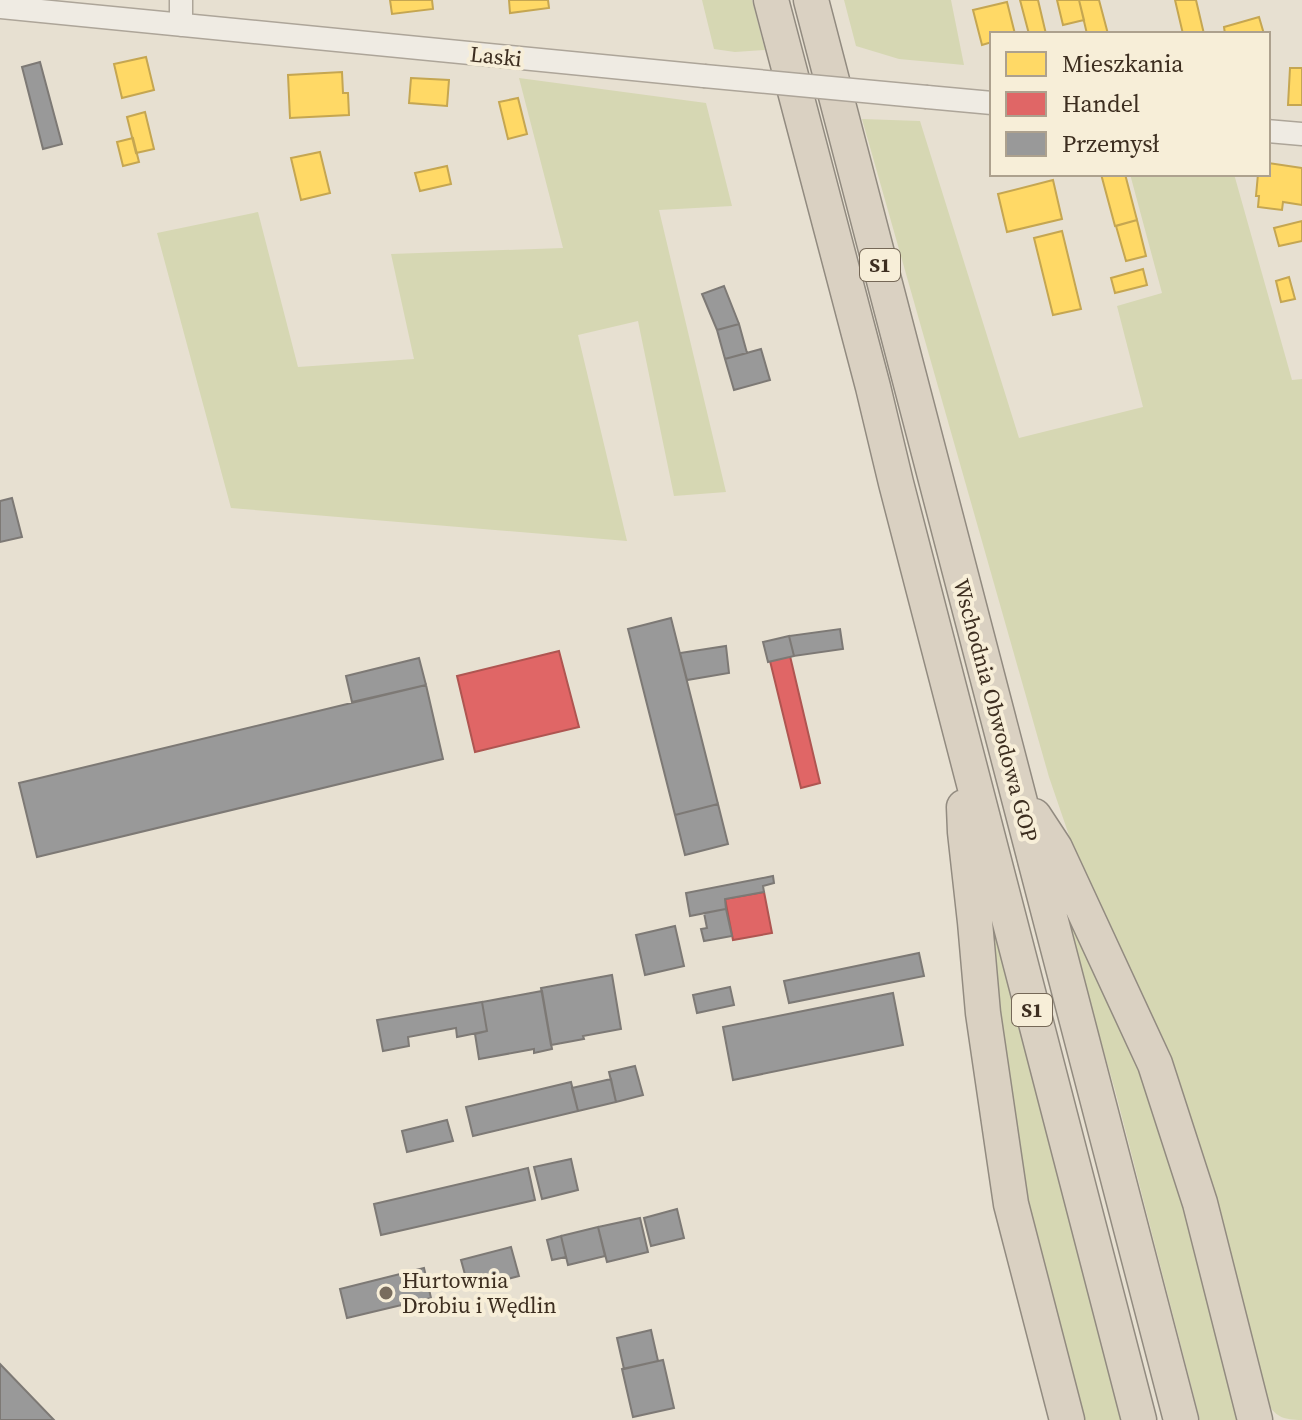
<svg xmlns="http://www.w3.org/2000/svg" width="1302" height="1420" font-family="'Source Serif 4',serif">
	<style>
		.green { fill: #d6d7b3 }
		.homes { fill: #ffd966; stroke: #c5a651; stroke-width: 2 }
		.shops { fill: #e06666; stroke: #af5551; stroke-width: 2 }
		.industry { fill: #999; stroke: #7d7975; stroke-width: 2 }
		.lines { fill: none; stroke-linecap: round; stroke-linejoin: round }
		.minor-casing { stroke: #ada599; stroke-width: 25 }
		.highway-casing { stroke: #928b80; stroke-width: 37 }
		.minor { stroke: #efebe3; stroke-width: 22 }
		.highway { stroke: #dad1c2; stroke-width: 34 }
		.minor-bridge-casing { stroke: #ada599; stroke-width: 25; stroke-linecap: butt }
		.minor-bridge { stroke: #efebe3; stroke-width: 22 }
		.poi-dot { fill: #786c5e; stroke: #f7eed8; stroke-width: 3 }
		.labels { text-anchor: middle; stroke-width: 8; stroke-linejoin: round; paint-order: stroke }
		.shield { fill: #f7eed8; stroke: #756857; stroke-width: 2 }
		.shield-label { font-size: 20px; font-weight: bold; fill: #3d2e20 }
		.street-label { font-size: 22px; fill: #3d2e20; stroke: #f7eed8 }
		.poi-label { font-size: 22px; fill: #3d2e20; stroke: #f7eed8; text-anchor: start }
	</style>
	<rect width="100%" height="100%" fill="#e7e0d1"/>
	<path class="green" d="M702,0H752L765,50L735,52L714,49Z
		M844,0H951L964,65L899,59L856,46Z
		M519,78L706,103L732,206L659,210L726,492L674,496L638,321L578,335L627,541L231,508L157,233L258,212L298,367L414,359L391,254L563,248Z
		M862,119L920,121L1019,438L1143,407L1117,306L1162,293L1130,174H1234L1292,380L1302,379V1420C1273,1420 1272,1410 1258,1387L1049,777Z
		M1067,900L1165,1132L1242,1420H1200L1115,1090L1061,904Z
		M994,932L1067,1196L1122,1420H1081L1027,1219L988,938Z"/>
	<path class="homes" d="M390,0H432L433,9L392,14Z
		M509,0H548L549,8L510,13Z
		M1020,0H1038L1046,34H1029Z
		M1057,0H1079L1084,20L1063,25Z
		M1079,0H1099L1108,34H1087Z
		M1175,0H1196L1204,34H1183Z
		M1007,2L1015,34H992V42L982,45L973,10Z
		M1259,17L1264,34H1225L1224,27Z
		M146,57L154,90L122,98L114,64Z
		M1290,68H1302V105H1288Z
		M342,72L343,93H348L349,115L290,118L288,75Z
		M411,78L449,80L447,106L409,103Z
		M518,98L527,134L508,139L499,102Z
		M145,112L154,149L136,153L127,117Z
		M133,138L139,162L123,166L117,142Z
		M320,152L330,193L301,200L291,158Z
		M1268,163L1302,168V205L1283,202L1282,210L1258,207L1259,196H1256L1258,174H1268Z
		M447,166L451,184L420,191L415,173Z
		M1101,174H1125L1137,220L1115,226Z
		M1053,180L1062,219L1007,232L998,194Z
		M1137,220L1146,256L1126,261L1116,226Z
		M1302,221V241L1279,246L1274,228Z
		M1062,231L1081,309L1053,315L1034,238Z
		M1143,269L1147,285L1115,293L1111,278Z
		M1289,277L1295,299L1281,302L1276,281Z"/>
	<path class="shops" d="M559,651L579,727L475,752L457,676Z
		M790,656L820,783L801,788L770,661Z
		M764,892L772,933L733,940L725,899Z"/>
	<path class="industry" d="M40,62L62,144L43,149L22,67Z
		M724,286L739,324L717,330L702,294Z
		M739,324L747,353L725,359L717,330Z
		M761,349L770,380L734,390L725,359Z
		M12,498L22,537L0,542V501Z
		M671,618L718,804L675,815L628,629Z
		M840,629L843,649L794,656L789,636Z
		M789,636L794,656L768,662L763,642Z
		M726,646L729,673L687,680L680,653Z
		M419,658L426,685L352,702L346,676Z
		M426,685L443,759L37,857L19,783Z
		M718,804L728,844L685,855L675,815Z
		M773,876L774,883L763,886L764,892L725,899L726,909L690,916L686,893Z
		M726,909L732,936L704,941L701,929L707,928L704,913Z
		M675,926L684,966L645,975L636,935Z
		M919,953L924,976L789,1003L784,981Z
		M612,975L621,1029L583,1036L584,1039L551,1045L541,988Z
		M730,987L734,1005L697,1013L693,995Z
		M542,991L552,1049L534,1053V1049L479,1059L475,1034L487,1031L482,1002Z
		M893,993L903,1045L733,1080L723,1027Z
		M482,1002L487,1031L457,1037L456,1028L408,1037L409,1046L383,1051L377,1020Z
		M635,1066L643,1095L616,1102L609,1072Z
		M611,1079L616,1102L578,1111L572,1088Z
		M571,1082L578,1111L473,1136L466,1107Z
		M447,1120L453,1141L407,1152L402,1131Z
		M571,1159L578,1190L542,1199L534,1167Z
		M528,1168L535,1200L381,1235L374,1204Z
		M677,1209L684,1238L651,1246L644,1218Z
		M640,1218L648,1252L607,1262L598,1227Z
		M598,1227L605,1256L568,1265L561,1236Z
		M561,1236L566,1257L552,1260L547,1240Z
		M511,1247L519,1276L469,1289L461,1260Z
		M424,1268L431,1298L347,1318L340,1289Z
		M651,1330L658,1361L624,1369L617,1338Z
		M663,1360L674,1408L633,1417L622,1369Z
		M0,1364L54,1420H0Z"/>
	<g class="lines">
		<defs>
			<path id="minor" d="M0,7L704,76
				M181,25V0
				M927,97L992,103
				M1268,131L1302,134"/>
			<path id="highway" d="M771,0L873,387L896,483L1139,1420
				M811,0L1181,1420
				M964,807L965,832L975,922L983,1013L1011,1204L1067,1420
				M1034,816L1055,848L1155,1064L1200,1203L1255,1420"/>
		</defs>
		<use href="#minor" class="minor-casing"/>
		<use href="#highway" class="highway-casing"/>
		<use href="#minor" class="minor"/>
		<use href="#highway" class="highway"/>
		<defs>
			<path id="minor-bridge" d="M704,76L927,97"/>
		</defs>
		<use href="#minor-bridge" class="minor-bridge-casing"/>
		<use href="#minor-bridge" class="minor-bridge"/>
	</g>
	<circle class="poi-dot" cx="386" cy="1293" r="8"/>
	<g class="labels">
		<g class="shield">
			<rect x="860" y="249" width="40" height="32" rx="6"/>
			<rect x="1012" y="994" width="40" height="32" rx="6"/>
		</g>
		<g class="shield-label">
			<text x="880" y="272">S1</text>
			<text x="1032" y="1017">S1</text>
		</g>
		<g class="street-label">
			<text transform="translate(496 56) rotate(6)" y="8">Laski</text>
			<text transform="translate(996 710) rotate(75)" y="8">Wschodnia Obwodowa GOP</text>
		</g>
		<g class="poi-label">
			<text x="402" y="1288">Hurtownia<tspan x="402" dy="25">Drobiu i Wędlin</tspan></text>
		</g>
	</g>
	<rect x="990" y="32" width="280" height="144" fill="#f7eed8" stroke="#ada18e" stroke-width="2"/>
	<rect x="1006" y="52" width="40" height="24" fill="#ffd966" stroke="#ada18e" stroke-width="2"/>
	<text x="1062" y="72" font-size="24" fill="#3d2e20">Mieszkania</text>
	<rect x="1006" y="92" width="40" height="24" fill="#e06666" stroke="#ada18e" stroke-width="2"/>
	<text x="1062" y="112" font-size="24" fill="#3d2e20">Handel</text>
	<rect x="1006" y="132" width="40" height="24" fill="#999999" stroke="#ada18e" stroke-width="2"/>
	<text x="1062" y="152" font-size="24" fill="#3d2e20">Przemysł</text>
</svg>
